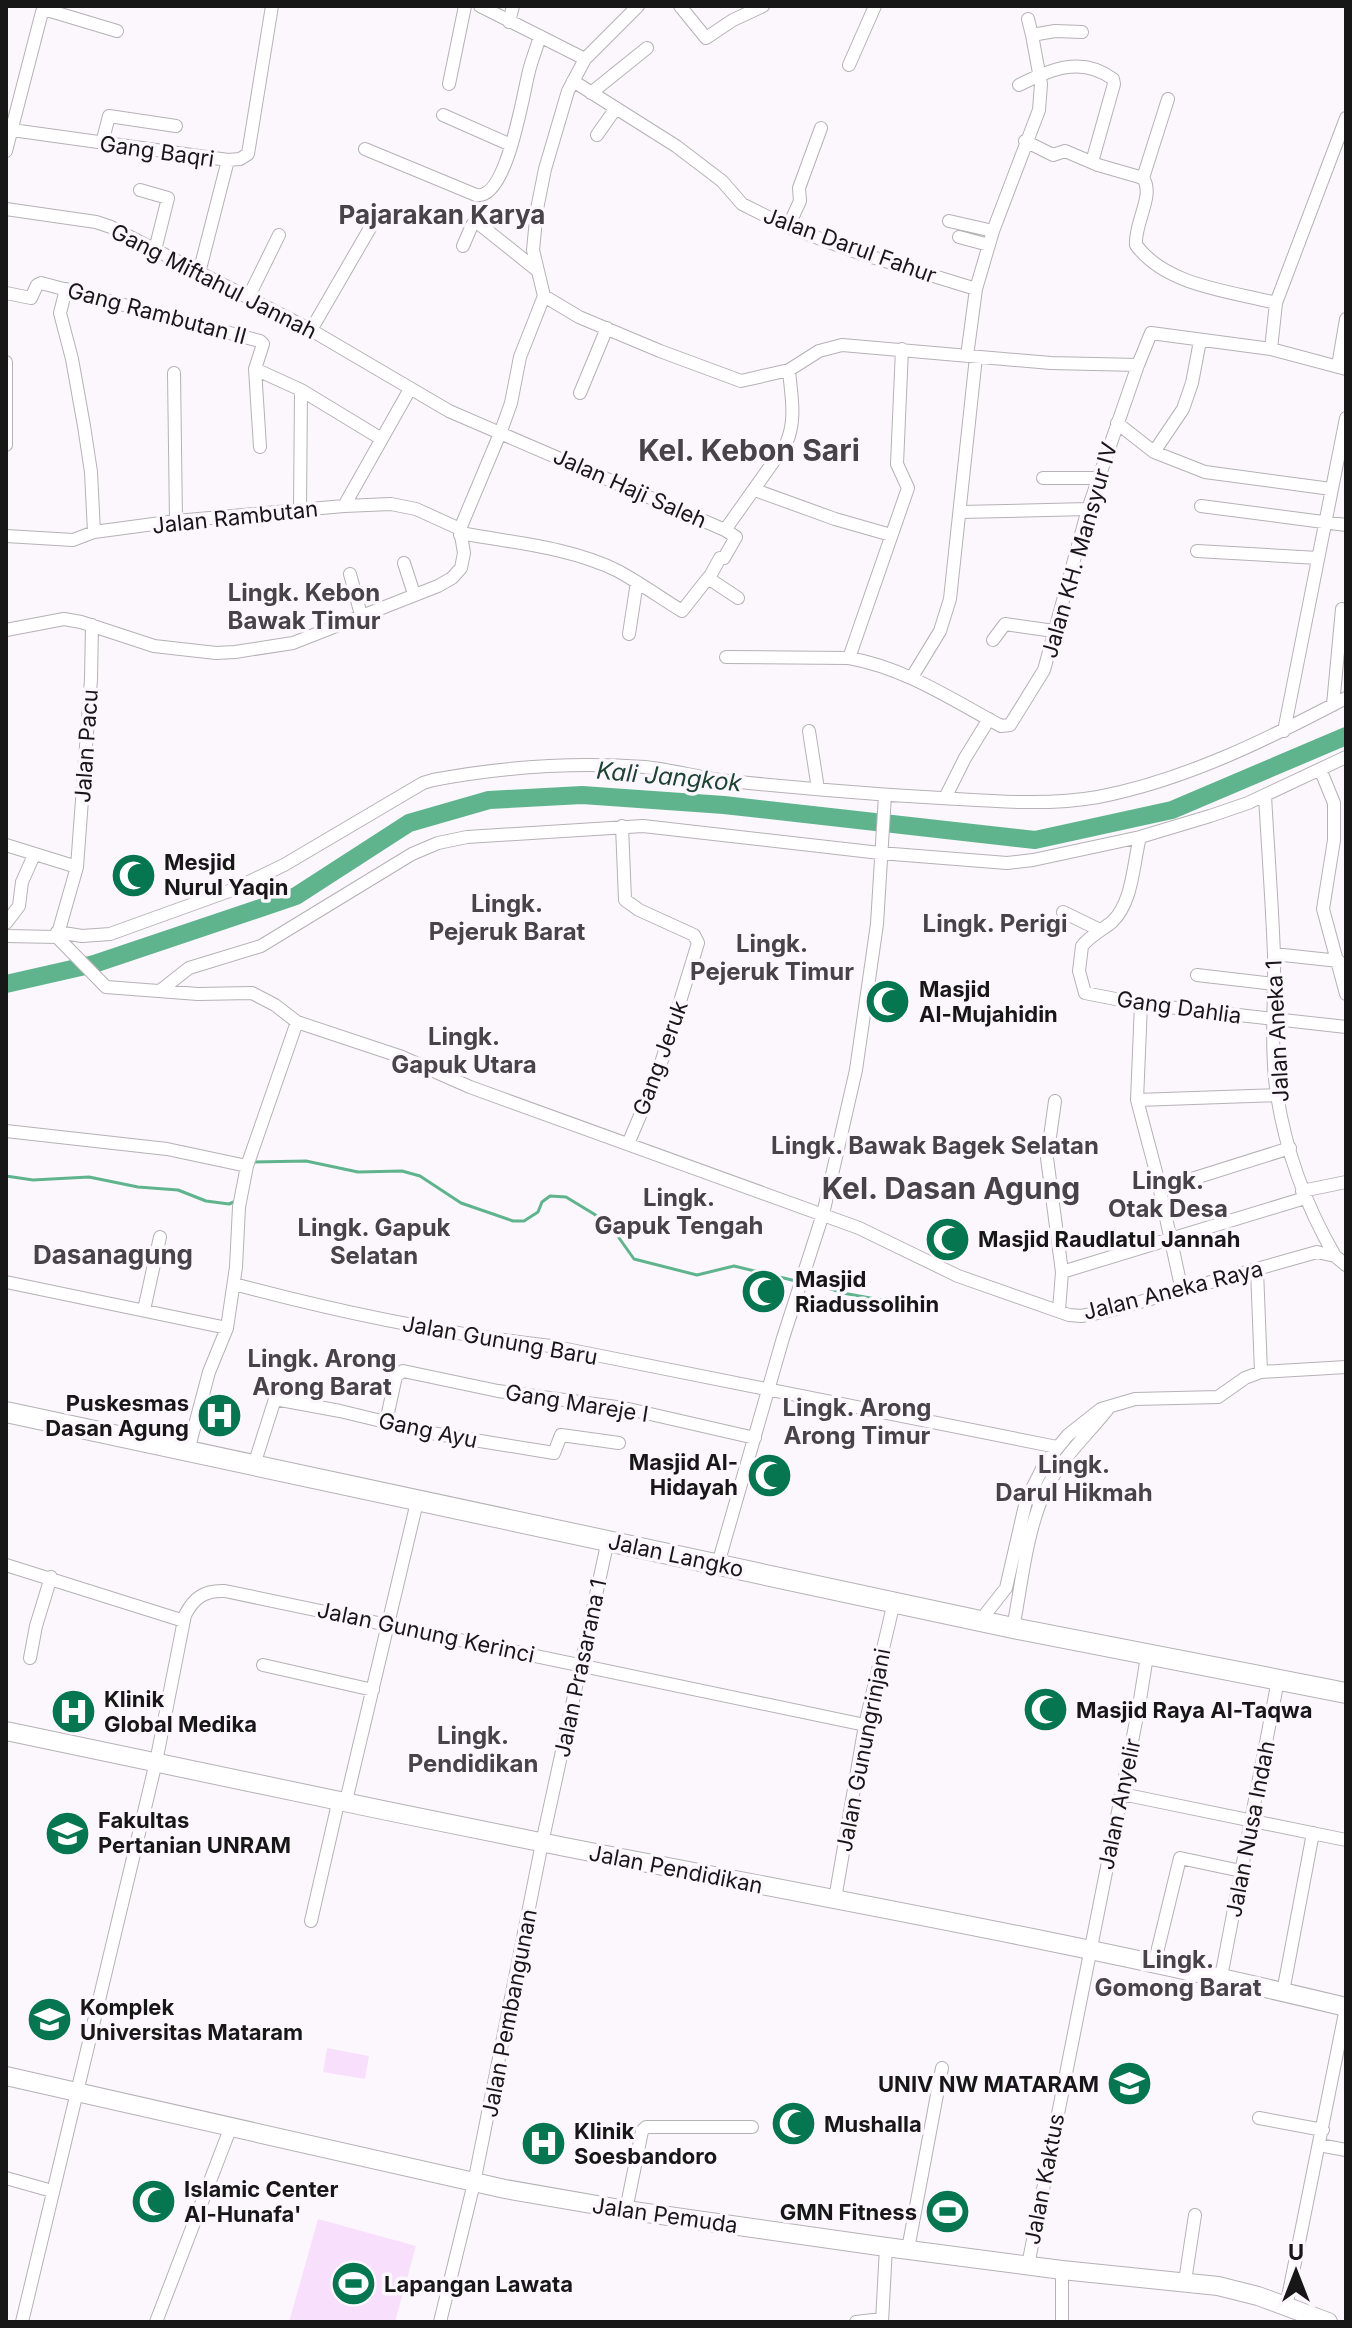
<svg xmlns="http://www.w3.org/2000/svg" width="1352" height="2328" font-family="Inter,sans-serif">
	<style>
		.green { fill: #f8e0fc }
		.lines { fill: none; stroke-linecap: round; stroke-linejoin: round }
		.stream { stroke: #5fb48d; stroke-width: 3 }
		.river { stroke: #5fb48d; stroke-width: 18 }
		.street-casing { stroke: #b6b1b6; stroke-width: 14 }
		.secondary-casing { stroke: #b6b1b6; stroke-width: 20 }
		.primary-casing { stroke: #b6b1b6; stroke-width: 22 }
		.street { stroke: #fff; stroke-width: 12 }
		.secondary { stroke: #fff; stroke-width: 18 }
		.primary { stroke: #fff; stroke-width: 20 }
		.labels { text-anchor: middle; stroke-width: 7; stroke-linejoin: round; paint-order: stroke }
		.street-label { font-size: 22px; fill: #181718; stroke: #fcf7fd }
		.poi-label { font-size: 22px; font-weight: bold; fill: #181718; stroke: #fcf7fd; text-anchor: start }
		.neighbourhood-label { font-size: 24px; font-weight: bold; fill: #474348; stroke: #fcf7fd }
		.water-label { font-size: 24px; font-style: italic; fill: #1d4332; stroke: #fcf7fd }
		.quarter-label { font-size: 26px; font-weight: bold; fill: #474348; stroke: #fcf7fd }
		.district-label { font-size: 30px; font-weight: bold; fill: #474348; stroke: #fcf7fd }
	</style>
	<rect width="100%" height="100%" fill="#fcf7fd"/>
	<path class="green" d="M327,2048L369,2056L365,2079L323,2072Z
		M318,2219L416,2246L395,2322H289Z"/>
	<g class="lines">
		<path class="stream" d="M253,1162L306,1161L358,1172L402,1171L420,1176L461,1203L513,1221H524L538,1212L542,1202L550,1196L566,1197L594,1214L612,1228L634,1259L697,1275L734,1266L796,1281
			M6,1176L33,1180L89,1177L138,1187L178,1190L206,1201L229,1204L236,1201
			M807,1281L843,1293L908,1305"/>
		<path class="river" d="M6,984L94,964L296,896L409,823L489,800L582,795L724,805L1035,840L1172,810L1346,736"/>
		<defs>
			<path id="street" d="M480,6L585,59
				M680,6L706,38L733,20L763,6
				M1028,19L1032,35
				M509,22L513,6
				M849,65L875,6
				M573,81L676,146L722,181L742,204L788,227L859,253L976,289
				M449,84L465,6
				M1019,85C1049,70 1081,55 1113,79L1114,84L1092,162
				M591,93L647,48
				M1168,99L1143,178C1155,195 1134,223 1136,245C1166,286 1230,291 1276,303
				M443,115L511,145
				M12,130L228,160L240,159L248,154L272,6
				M597,135L616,108
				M1025,141L1053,155L1065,151L1098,165L1143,178
				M102,143L109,116L176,126
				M365,149L476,195C507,201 523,94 529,71C532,59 537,47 540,36
				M6,151L42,12L47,10L117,31
				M140,190L168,198L155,250
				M6,209L96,222L111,227L311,330L449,411L725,530L786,444C797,419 791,396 789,370
				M949,221L993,231
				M788,227L800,201L799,188L821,128
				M959,237L989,245
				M463,246L472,225L478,223L538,271
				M199,273L228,160
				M66,289L60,313L72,359L84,426L91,472L94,532
				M6,293L31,298L37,285L41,283L260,341L263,344L255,369L301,390L380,438
				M544,296L579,317L660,351L741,381L789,370L819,351L842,345L1051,363L1138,365L1151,333L1271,349L1346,369
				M248,298L279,235
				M311,330L377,216
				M1271,349L1276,303L1346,118
				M967,356L976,289L993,231L1039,110L1041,84L1032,35L1055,31L1082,32
				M6,362V445
				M1338,366L1346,319
				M255,369L260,447
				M174,373L176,521
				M580,393L607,328
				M1117,423L1154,452L1205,472L1331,489
				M1154,452L1183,409L1192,383L1200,341
				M1043,478H1098
				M755,490L835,519L891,535
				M344,506L410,389
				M1201,506L1346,525
				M300,510L301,390
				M960,512L1088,509
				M460,535L466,534C516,543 572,548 618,571C640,583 661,598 682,611L708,578L738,598
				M6,536L73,540L94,532L176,521L344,506L391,504L416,509L460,529
				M1197,551L1318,558
				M404,563L414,594
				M350,574L361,615
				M709,578L720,558H724L736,537L725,530
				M6,630L64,619L81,622L154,646L216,653L235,652L293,643L438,586L452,578L461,568L464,553L460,529L501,431L511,403L520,357L544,296L533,250L537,209L545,169L568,91L585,59L638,6
				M629,634L637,582
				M993,640L1005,624L1054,631
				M726,657L849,658C905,668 951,699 1001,726L1010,725L1044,670L1088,509L1138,365
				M849,658L908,488L897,464L902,349
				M912,677L940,631L950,599L976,357
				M1333,705L1342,609
				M809,731L818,789
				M1284,731L1346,418
				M1320,769L1334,803V840L1323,909L1346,994
				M1265,796C1268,849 1272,902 1274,955C1275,1001 1270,1049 1277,1095C1286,1152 1306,1206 1335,1256
				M945,798L965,758L989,719
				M622,826L625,900L639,910L694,935L698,943L658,1073L628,1144
				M1140,837C1133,864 1133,902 1112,922C1102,930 1090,936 1082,946L1079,971L1085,993L1141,1004L1346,1027
				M6,845L77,867
				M1063,912L1100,930
				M6,923L19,906L22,882L34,855
				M57,932L82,936L110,934L232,890L284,865L423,783L433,780C502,767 575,762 645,767C673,770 701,778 729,781C799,788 870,794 941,798C993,801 1047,806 1098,797C1186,780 1268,739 1346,698
				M6,936L57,937
				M57,937L106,987L198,994L252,993L275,1005L297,1022L402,1057L470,1087L859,1228L958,1276L1069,1315L1081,1316L1108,1311L1317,1252L1335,1256L1346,1265
				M57,937L77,867L91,679L92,625
				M1274,954L1339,961
				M1197,975L1274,984
				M161,990L189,968L261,946L412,854L438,843L467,837L643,826L880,853L1007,863L1033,860L1140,837L1210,816L1248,803L1346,757
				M1141,1004L1137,1100L1156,1172L1182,1291
				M1137,1100L1277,1095
				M1055,1101L1047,1158L1062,1272L1059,1310
				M6,1131L167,1149L247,1166
				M1160,1189L1290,1148
				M1302,1191L1346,1182
				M1257,1270L1261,1372
				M1062,1272L1305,1198
				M6,1282L227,1328
				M234,1284C338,1312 443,1334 551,1346L1057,1447
				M144,1310L160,1237
				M386,1422L396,1376L403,1371L498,1391L624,1408L755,1438
				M188,1451L209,1372L227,1328L236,1267L239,1207L247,1166L297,1022
				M254,1465L275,1399L340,1411L431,1433L554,1453L561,1435L619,1443
				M718,1564L783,1338L823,1214L856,1070L877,924L885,795
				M6,1565L184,1621
				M980,1621L1006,1588L1026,1501L1045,1463L1068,1435L1101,1409L1135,1399L1218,1397L1245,1378L1261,1372L1346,1367
				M1013,1628C1022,1583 1026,1531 1046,1489C1061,1459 1086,1436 1107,1410
				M30,1658L36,1626L51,1577
				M263,1665L373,1690
				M1122,1794L1346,1840
				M346,1801L417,1502
				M835,1899L865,1725L894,1602
				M311,1921L339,1799
				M1154,1965L1180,1858L1241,1871
				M1221,1977L1278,1680
				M1283,1992L1313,1833
				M1259,2118L1323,2130
				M1319,2145L1346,2150
				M6,2178L52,2191
				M626,2210L642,2131L646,2127H752
				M908,2249L942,2068
				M1028,2265L1139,1706L1147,1656
				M1185,2281L1195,2215
				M1286,2307L1346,2008
				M22,2322L156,1762L185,1615C194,1598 204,1590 225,1591L865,1725
				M156,2322L230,2129
				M440,2322L474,2183L542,1843L608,1540
				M856,2322L882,2319
				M882,2322L886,2247
				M1062,2322V2270"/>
			<path id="secondary" d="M6,1731C185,1769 365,1807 545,1843C812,1896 1081,1943 1346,2007
				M6,2076L505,2189L626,2210L886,2247L1062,2270L1218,2286L1258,2296L1328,2322"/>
			<path id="primary" d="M6,1412L1013,1628L1346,1693"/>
		</defs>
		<use href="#street" class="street-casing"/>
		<use href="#secondary" class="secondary-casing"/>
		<use href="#primary" class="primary-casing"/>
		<use href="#street" class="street"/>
		<use href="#secondary" class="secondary"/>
		<use href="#primary" class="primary"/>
	</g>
	<defs>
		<symbol id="mosque-disc" viewBox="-11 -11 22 22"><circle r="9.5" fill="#067651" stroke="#fcf7fd"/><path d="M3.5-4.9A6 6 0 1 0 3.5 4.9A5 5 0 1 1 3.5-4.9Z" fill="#fff"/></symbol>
		<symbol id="hospital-disc" viewBox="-11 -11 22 22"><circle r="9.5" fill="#067651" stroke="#fcf7fd"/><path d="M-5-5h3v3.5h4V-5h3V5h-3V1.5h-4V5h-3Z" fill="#fff"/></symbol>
		<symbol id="university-disc" viewBox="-11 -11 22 22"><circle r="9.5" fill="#067651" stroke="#fcf7fd"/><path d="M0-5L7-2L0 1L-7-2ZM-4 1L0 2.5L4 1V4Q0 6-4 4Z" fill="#fff"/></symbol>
		<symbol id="stadium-disc" viewBox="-11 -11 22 22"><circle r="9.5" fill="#067651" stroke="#fcf7fd"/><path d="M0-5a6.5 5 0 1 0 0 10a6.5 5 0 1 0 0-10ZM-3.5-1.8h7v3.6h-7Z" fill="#fff"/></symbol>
	</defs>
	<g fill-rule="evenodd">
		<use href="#mosque-disc" x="108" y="850" width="51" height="51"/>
		<use href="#mosque-disc" x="862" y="976" width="51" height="51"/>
		<use href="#mosque-disc" x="922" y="1214" width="51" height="51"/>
		<use href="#mosque-disc" x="738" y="1266" width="51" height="51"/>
		<use href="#hospital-disc" x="194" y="1390" width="51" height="51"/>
		<use href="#mosque-disc" x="744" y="1450" width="51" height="51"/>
		<use href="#mosque-disc" x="1020" y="1684" width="51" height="51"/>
		<use href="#hospital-disc" x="48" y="1686" width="51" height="51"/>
		<use href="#university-disc" x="42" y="1808" width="51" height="51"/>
		<use href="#university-disc" x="24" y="1994" width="51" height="51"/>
		<use href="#university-disc" x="1104" y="2058" width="51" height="51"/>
		<use href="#mosque-disc" x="768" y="2098" width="51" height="51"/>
		<use href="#hospital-disc" x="518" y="2118" width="51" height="51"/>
		<use href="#mosque-disc" x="128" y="2176" width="51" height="51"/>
		<use href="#stadium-disc" x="922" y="2186" width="51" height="51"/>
		<use href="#stadium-disc" x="328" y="2258" width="51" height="51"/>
	</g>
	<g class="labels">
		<g class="street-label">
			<text transform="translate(157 151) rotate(8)" y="8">Gang Baqri</text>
			<text transform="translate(850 245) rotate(20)" y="8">Jalan Darul Fahur</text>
			<text transform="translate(214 281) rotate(27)" y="8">Gang Miftahul Jannah</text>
			<text transform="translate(157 313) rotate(15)" y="8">Gang Rambutan II</text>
			<text transform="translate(630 488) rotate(24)" y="8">Jalan Haji Saleh</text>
			<text transform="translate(235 517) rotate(-6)" y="8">Jalan Rambutan</text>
			<text transform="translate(1079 550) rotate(-74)" y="8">Jalan KH. Mansyur IV</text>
			<text transform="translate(86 746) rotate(-86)" y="8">Jalan Pacu</text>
			<text transform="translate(1179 1007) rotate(8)" y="8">Gang Dahlia</text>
			<text transform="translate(1277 1031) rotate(-93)" y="8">Jalan Aneka 1</text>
			<text transform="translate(660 1058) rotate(-70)" y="8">Gang Jeruk</text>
			<text transform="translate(1173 1290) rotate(-14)" y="8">Jalan Aneka Raya</text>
			<text transform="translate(500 1340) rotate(10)" y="8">Jalan Gunung Baru</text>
			<text transform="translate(577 1403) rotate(9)" y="8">Gang Mareje I</text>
			<text transform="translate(428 1430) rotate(12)" y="8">Gang Ayu</text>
			<text transform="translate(676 1555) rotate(12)" y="8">Jalan Langko</text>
			<text transform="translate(426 1632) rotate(12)" y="8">Jalan Gunung Kerinci</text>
			<text transform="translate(580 1668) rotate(-78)" y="8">Jalan Prasarana 1</text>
			<text transform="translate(863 1750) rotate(-79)" y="8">Jalan Gunungrinjani</text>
			<text transform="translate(1119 1804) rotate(-78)" y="8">Jalan Anyelir</text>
			<text transform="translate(1250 1829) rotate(-79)" y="8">Jalan Nusa Indah</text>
			<text transform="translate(676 1869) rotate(11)" y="8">Jalan Pendidikan</text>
			<text transform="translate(509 2013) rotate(-79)" y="8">Jalan Pembangunan</text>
			<text transform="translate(1044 2179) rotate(-79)" y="8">Jalan Kaktus</text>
			<text transform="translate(665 2215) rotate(8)" y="8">Jalan Pemuda</text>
		</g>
		<g class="poi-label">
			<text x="164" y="870">Mesjid<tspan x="164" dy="25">Nurul Yaqin</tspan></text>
			<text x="919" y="997">Masjid<tspan x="919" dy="25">Al-Mujahidin</tspan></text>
			<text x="978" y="1247">Masjid Raudlatul Jannah</text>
			<text x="795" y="1287">Masjid<tspan x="795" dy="25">Riadussolihin</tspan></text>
			<text x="189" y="1411" text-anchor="end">Puskesmas<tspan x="189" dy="25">Dasan Agung</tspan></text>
			<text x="738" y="1470" text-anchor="end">Masjid Al-<tspan x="738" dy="25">Hidayah</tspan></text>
			<text x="104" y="1707">Klinik<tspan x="104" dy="25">Global Medika</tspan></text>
			<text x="1076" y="1718">Masjid Raya Al-Taqwa</text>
			<text x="98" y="1828">Fakultas<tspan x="98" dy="25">Pertanian UNRAM</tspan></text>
			<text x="80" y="2015">Komplek<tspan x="80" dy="25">Universitas Mataram</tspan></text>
			<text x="1099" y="2092" text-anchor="end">UNIV NW MATARAM</text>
			<text x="824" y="2132">Mushalla</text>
			<text x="574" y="2139">Klinik<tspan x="574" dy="25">Soesbandoro</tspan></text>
			<text x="184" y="2197">Islamic Center<tspan x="184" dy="25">Al-Hunafa'</tspan></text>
			<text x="917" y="2220" text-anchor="end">GMN Fitness</text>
			<text x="384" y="2292">Lapangan Lawata</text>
		</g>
		<g class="neighbourhood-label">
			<text x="304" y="601">Lingk. Kebon<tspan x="304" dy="28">Bawak Timur</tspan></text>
			<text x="507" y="912">Lingk.<tspan x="507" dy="28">Pejeruk Barat</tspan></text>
			<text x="995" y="932">Lingk. Perigi</text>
			<text x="772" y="952">Lingk.<tspan x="772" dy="28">Pejeruk Timur</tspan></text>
			<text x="464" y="1045">Lingk.<tspan x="464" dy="28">Gapuk Utara</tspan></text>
			<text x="935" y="1154">Lingk. Bawak Bagek Selatan</text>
			<text x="1168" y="1189">Lingk.<tspan x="1168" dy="28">Otak Desa</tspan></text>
			<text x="679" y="1206">Lingk.<tspan x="679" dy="28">Gapuk Tengah</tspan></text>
			<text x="374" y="1236">Lingk. Gapuk<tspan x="374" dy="28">Selatan</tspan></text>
			<text x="322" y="1367">Lingk. Arong<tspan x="322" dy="28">Arong Barat</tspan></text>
			<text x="857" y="1416">Lingk. Arong<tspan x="857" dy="28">Arong Timur</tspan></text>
			<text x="1074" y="1473">Lingk.<tspan x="1074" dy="28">Darul Hikmah</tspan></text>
			<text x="473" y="1744">Lingk.<tspan x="473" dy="28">Pendidikan</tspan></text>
			<text x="1178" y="1968">Lingk.<tspan x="1178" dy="28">Gomong Barat</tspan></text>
		</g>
		<g class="water-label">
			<text transform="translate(669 777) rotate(5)" y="8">Kali Jangkok</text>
		</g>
		<g class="quarter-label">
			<text x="442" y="224">Pajarakan Karya</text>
			<text x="113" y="1264">Dasanagung</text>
		</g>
		<g class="district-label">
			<text x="749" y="461">Kel. Kebon Sari</text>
			<text x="951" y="1199">Kel. Dasan Agung</text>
		</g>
	</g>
	<rect width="1352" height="2328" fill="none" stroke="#181718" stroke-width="16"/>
	<g transform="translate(1296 2272)" stroke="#fcf7fd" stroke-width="6" paint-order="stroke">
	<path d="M0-6L14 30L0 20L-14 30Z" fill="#181718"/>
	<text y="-12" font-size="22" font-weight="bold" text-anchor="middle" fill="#181718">U</text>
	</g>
</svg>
